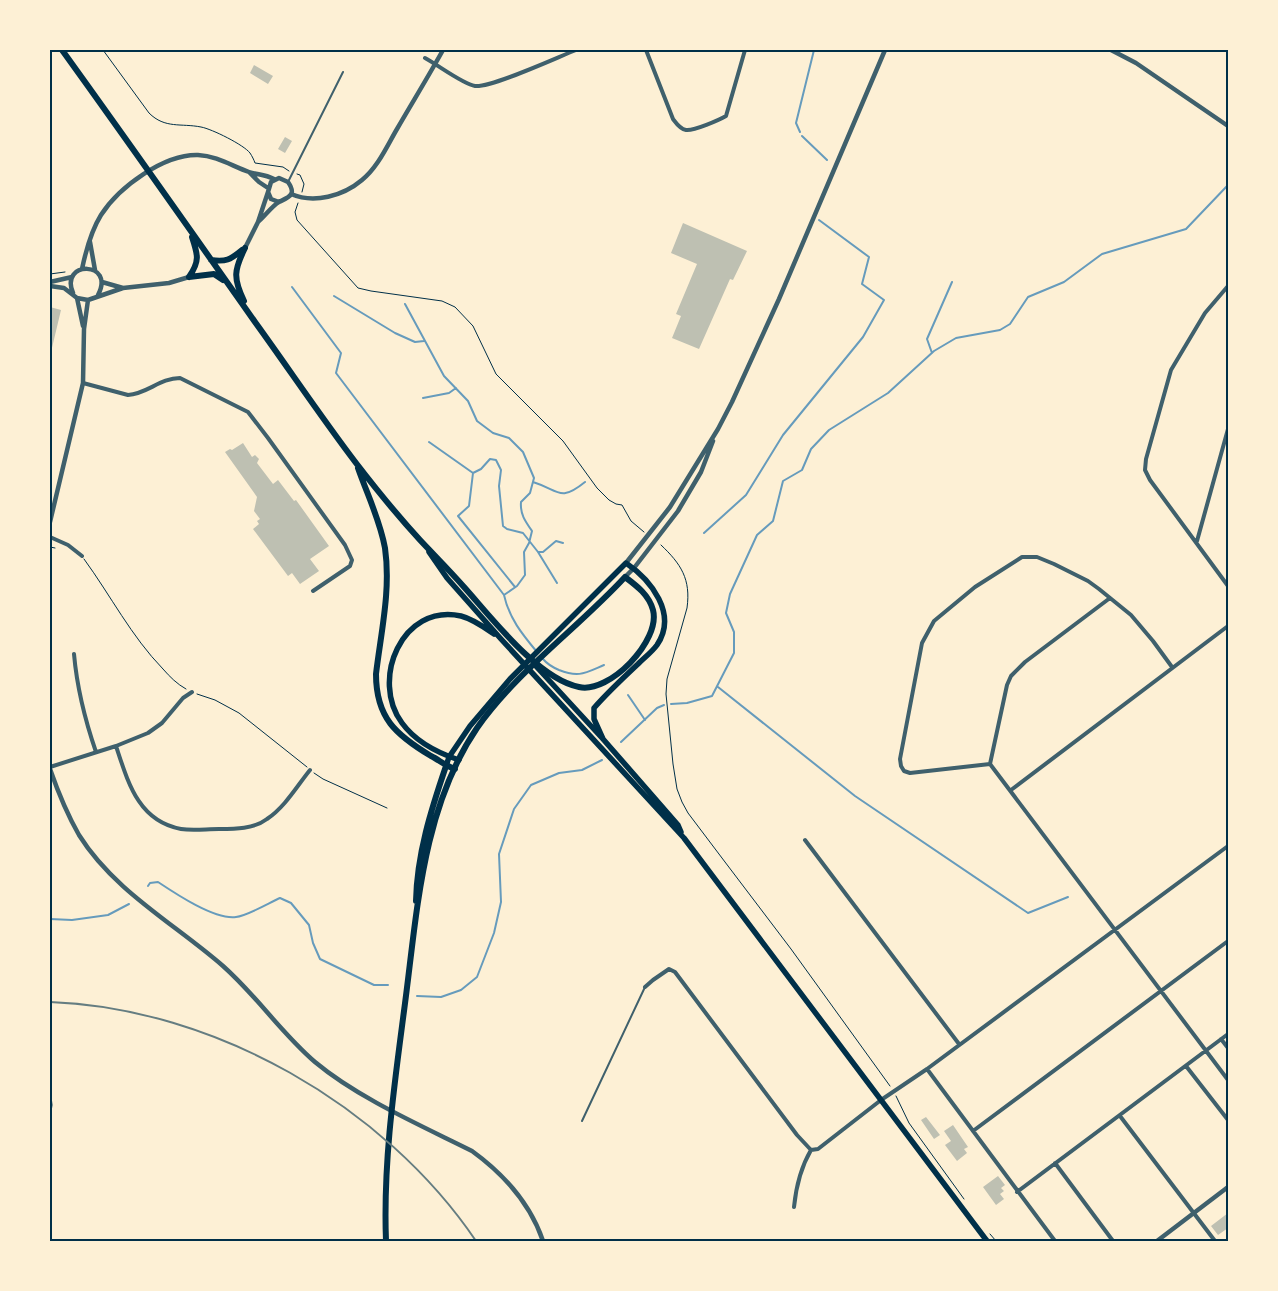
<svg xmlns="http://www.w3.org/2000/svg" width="1278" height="1291" font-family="'Varela Round',sans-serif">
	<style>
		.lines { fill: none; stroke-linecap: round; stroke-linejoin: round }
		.stream { stroke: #669bbc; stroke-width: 2 }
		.building { fill: #bec0b2 }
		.path { stroke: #003049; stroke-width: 1 }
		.service { stroke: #3f606c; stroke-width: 2 }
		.minor { stroke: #3f606c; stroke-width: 4 }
		.tertiary { stroke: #3f606c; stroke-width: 4.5 }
		.primary { stroke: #003049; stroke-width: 5.5 }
		.trunk { stroke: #003049; stroke-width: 6 }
		.rail { stroke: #657d81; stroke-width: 2 }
		.neatline { fill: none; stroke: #003049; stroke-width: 2 }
	</style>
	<rect width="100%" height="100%" fill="#fdf0d5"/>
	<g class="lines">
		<path class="stream" d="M800,132L796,123L814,50
			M802,136L827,160
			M292,287L341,353L336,373L504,595C509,618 522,634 537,652
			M334,296L395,333L415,342L424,341
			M405,304L444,376L468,401L477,421L493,433L509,438L523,452L534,478L530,493L521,502C520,514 525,521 532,531L529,543L524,552L525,575L517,586L504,595
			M932,353L927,339L952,282
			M423,398L449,393L456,388
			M429,442L473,473L469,506L458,516L515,587
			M473,473L481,469L490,459L496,460L501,470L499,486L503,526L507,529L523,533L538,552H543L556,541L563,543
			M533,482C559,490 559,503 585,482
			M704,533L746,495L783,435L863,337L884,300L862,284L869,257L819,220
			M538,552L557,583
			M543,659C548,665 552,667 559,670C579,678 585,673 604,665
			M718,687L855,796L1028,913L1068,897
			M628,695L645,720
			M671,704L687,703L712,696L734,653V632L726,613L730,594L757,535L773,521L783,481L802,470L811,449L829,430L888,393L934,351L956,338L1000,330L1010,324L1028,297L1064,282L1102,254L1186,229L1228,185
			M621,742L657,708L664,705
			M148,886L150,883L158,882C176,894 215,920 236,917C247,916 269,903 280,898L291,903L309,925L313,943L320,959L374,985H388
			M50,919L72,920L108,915L129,904
			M417,996L441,997L461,990L477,977L494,933L501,902L499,854L514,809L531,785L559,773L582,770L602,760"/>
	</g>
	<path class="building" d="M254,65L273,76L268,84L250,73Z
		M285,137L292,141L285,153L278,149Z
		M683,223L747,251L733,280L730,279L699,349L672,338L681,316L676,314L697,264L671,253Z
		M50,307L61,310L51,352H50Z
		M243,443L252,457L255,455L259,459L257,463L273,484L278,480L294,501L296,500L329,546L310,559L319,571L300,584L292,573L288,576L253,529L259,524L257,521L260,519L254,511L257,497L225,452L230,449L232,450Z
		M926,1117L940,1135L934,1139L921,1120Z
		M953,1125L968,1147L964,1149L967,1153L957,1161L945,1145L951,1141L944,1131Z
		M998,1176L1005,1185L1001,1188L1004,1191L1000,1194L1004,1199L996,1205L983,1187Z
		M1228,1213V1228L1218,1235L1211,1226Z"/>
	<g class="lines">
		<path class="path" d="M103,50L149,113C165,129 181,123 201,127C212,129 244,145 250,153C252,156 254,160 255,163L283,167L289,171
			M297,174L300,175L304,184L302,192
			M298,203L295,212L297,220L358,288L371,291L442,301L455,307L473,326L496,374L563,441L597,488L609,500L616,504L622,505L631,521L644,532
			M50,274L65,272
			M661,545C681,564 691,579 687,608L667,679L666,694L673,764L677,789L682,802L688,813L725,862L791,949L890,1086
			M50,547L55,548
			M84,559C111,596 131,636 163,669C170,677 177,684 186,689
			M197,694L215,700L239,713L307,767
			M314,773L323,779L387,808
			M50,1087L52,1105L50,1119
			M896,1096L909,1123L964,1199
			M990,1234L996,1241"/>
		<path class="service" d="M288,182L343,72
			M582,1121L645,987"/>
		<path class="minor" d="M646,50L673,119C676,123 680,129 686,130C694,131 719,120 726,116L745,50
			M425,58C438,65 463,84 475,86C491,88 558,57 576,50
			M1228,286L1205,313L1171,370L1146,459L1145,470L1150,480L1228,586
			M83,383L128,395C147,394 160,378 180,378L248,412L268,438L345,545L352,560L350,566L313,591
			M50,537L68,545L82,556
			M1197,541L1228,429
			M74,654C77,688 85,720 96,752
			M1172,667L1153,641L1131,615L1099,589L1088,581L1054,564L1037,557H1022L975,587L934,621L922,643L900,759L901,766L904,771L910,773L990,764L1228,1080
			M116,746C128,782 138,821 181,829C193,831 206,829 219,829C235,829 254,829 267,819C285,807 297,786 310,770
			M990,764L1007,685L1011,676L1025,662L1110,598
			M50,767L116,746L148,733L162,723L183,698L192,692
			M1011,790L1228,626
			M805,840L959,1044
			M645,987L653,980L669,969L675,972L797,1135L811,1150
			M1221,1039L1228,1048
			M1186,1066L1228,1120
			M927,1069L1055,1241
			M1120,1116L1215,1241
			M973,1131L1228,941
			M811,1150L818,1149L881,1100L927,1069L1228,846
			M1055,1163L1113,1241
			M1017,1192L1228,1034
			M794,1207C796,1187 801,1167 811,1150
			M878,1241H885"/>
		<path class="tertiary" d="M1111,50L1136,63L1228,126
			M250,173L259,182L268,188
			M291,194C314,204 343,196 362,180C378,167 387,146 397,129C412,103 428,77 443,50
			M258,222C264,217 273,205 279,202C289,197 297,195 288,182L279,178L271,182L268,192L271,199L279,202
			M90,242L95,270
			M245,248L258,222L268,192
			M82,269C86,250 91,231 101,215C119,187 164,154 198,155C217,156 232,166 249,172C258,175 264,174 274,179
			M50,282L72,277
			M102,282L123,288
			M50,286L64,288L77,298L88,300L123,288L169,283L189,277
			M73,293C59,260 116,261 98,295
			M77,298L83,326
			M50,522L83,383L84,329L88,300
			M626,563L670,507L718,429L732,402L779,299L885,50
			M625,577L634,568L678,511L701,472L713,441
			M50,769C58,792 67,814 79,835C114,891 175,924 223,966C257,996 281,1033 315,1062C358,1098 422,1126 472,1151C505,1175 530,1203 543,1241
			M1157,1241L1228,1187"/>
		<path class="primary" d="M429,552L447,578L501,639L684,838L987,1241
			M534,664L603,739L678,825L681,832
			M459,760C438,753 415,741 402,723C370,680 402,603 461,616C473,619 484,627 494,634
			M446,766L449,757L470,726L510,679L626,563C651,580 678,614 657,645C652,652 644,658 638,664C623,678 608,692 594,708V719L603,739"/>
		<path class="trunk" d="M62,50C127,140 191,231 255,322C289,369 321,417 356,463C376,489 398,516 420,540C435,556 450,571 464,587C491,617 538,679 579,687C609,694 661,641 653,610C649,595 637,586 625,577C578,628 517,671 477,728C421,810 417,916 404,1011C394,1087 383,1164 386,1241
			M211,260C226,262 230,260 242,250
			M189,277C200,261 198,255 192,237
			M189,277L214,274L223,280
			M244,301C233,278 234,270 245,248
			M358,468C367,494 380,520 385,548C391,590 381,632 376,674C376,718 396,735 431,756C439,760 446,766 455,769
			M416,901C417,854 431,810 446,766"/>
		<path class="rail" d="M50,1002C214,1008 384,1105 476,1241"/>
	</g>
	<rect width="1278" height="1291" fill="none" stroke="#fdf0d5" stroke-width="102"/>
	<rect x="51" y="51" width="1176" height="1189" class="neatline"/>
</svg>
